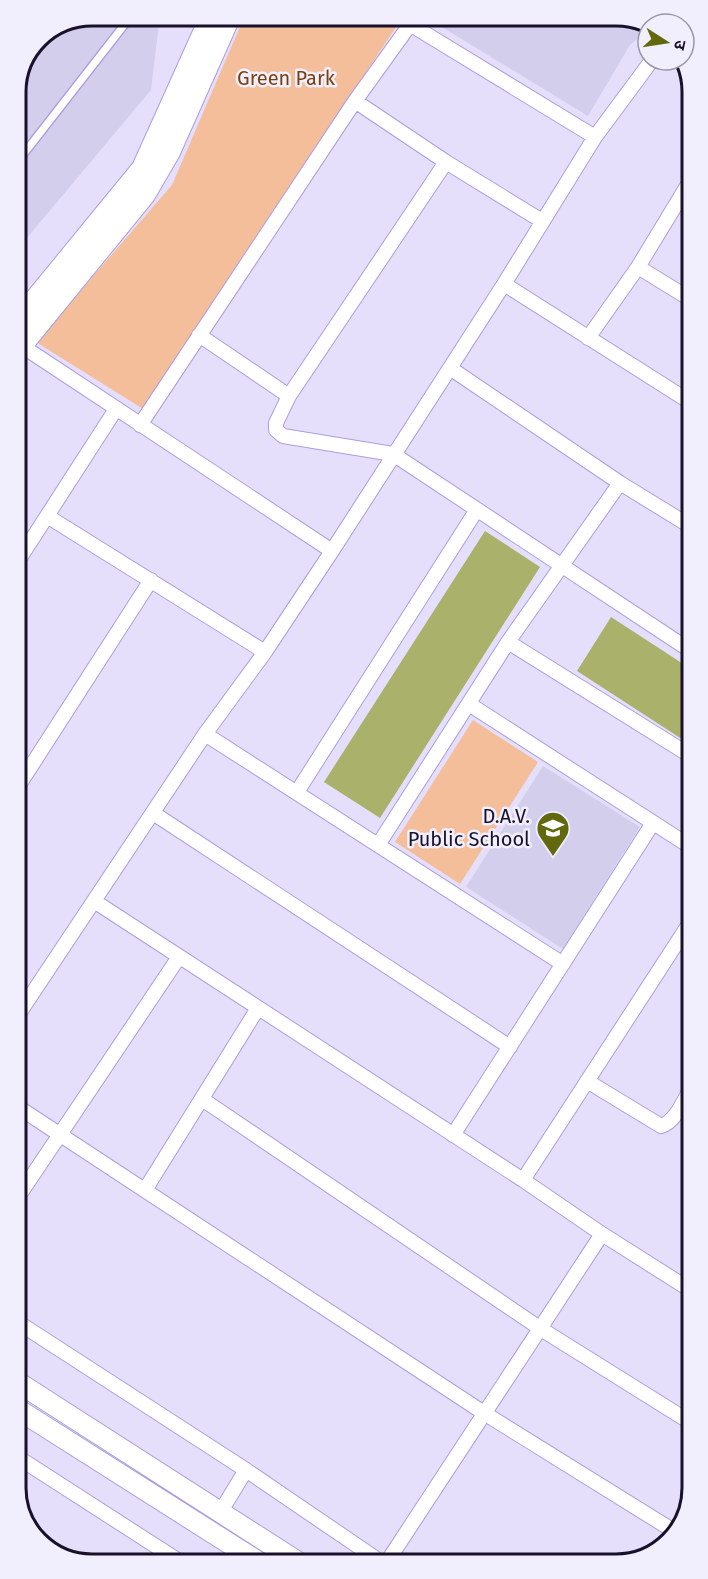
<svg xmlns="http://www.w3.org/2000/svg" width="708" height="1579" font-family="'Fira Sans','Noto Sans Devanagari',sans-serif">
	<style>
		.built { fill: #d4ceed }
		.green { fill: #f4be9b }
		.building { fill: #a9b16b }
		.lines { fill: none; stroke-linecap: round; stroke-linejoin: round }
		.lane-casing { stroke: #ad9edf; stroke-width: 10 }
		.street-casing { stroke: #ad9edf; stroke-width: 16 }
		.secondary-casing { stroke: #ad9edf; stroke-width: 22 }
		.lane { stroke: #fff; stroke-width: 7 }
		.street { stroke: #fff; stroke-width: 14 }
		.secondary { stroke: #fff; stroke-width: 20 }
		.labels { text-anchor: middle; stroke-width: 5; stroke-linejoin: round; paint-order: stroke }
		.park-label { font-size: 20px; fill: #7b3f0a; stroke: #f1effd }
		.poi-label { font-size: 20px; fill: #181129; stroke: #f1effd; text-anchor: end }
		.rim { fill: none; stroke: #181129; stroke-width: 3 }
	</style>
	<rect width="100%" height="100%" fill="#e5dffb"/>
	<path class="built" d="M91,15H160L151,90L16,251L15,87L38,37Z
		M422,15H622L648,25V29L630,45L588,116Z
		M543,766L640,827L563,949L466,887Z"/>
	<path class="green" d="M245,15H404L143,409L36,342L172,185Z
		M473,720L538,762L460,884L395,842Z"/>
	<path class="building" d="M485,531L540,567L380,818L324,782Z
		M611,617L691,669V745L577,671Z"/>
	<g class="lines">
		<defs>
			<path id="lane" d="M15,165L132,15"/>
			<path id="street" d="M355,101L446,162L542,221
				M446,162L289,396L276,423V430L283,436L393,454L691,651
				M638,267L690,299
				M504,284L690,402
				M16,295L31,304
				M199,335L289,396
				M588,338L638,267L689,183
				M22,346L332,551
				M450,368L620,483L690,526
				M140,425L355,101L409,26H413L595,137
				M47,516L265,652
				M16,564L116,409
				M508,642L691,756
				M469,704L691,847
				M205,734L563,964
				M17,788L151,580
				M297,792L476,511
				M153,813L510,1047
				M378,845L508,642L620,483
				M94,901L523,1180L602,1234L692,1291
				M18,1015L205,734L265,652L332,551L504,284L595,137L652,60
				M587,1081L661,1126C676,1122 685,1098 692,1086
				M202,1099L541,1329L693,1424
				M18,1107L484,1413L677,1533
				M453,1135L653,823
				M523,1180L691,921
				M145,1190L258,1008
				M18,1197L179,957
				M19,1323L246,1470L381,1562
				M19,1458L182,1563
				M221,1511L246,1470
				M387,1562L602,1234"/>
			<path id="secondary" d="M16,322L142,168L211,15
				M16,353L145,195L170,152L231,15
				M19,1383L298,1562
				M19,1410L260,1563"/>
		</defs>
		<use href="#lane" class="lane-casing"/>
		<use href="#street" class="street-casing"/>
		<use href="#secondary" class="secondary-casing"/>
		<use href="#lane" class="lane"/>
		<use href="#street" class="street"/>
		<use href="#secondary" class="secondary"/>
	</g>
	<defs>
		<symbol id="school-pin" viewBox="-11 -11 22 30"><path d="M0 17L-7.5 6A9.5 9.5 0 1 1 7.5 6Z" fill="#62690c" stroke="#f1effd"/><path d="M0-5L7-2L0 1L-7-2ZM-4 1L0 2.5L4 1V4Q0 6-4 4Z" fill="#fff"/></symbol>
	</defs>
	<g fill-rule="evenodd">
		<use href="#school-pin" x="534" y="809" width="38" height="52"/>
	</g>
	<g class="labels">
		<g class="park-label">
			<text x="286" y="85">Green Park</text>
		</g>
		<g class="poi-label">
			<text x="530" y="823">D.A.V.<tspan x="530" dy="23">Public School</tspan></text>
		</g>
	</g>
	<path d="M0 0H708V1579H0ZM92 26H616A66 66 0 0 1 682 92V1488A66 66 0 0 1 616 1554H92A66 66 0 0 1 26 1488V92A66 66 0 0 1 92 26Z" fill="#f1effd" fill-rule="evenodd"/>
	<path class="rim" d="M92 26H616A66 66 0 0 1 682 92V1488A66 66 0 0 1 616 1554H92A66 66 0 0 1 26 1488V92A66 66 0 0 1 92 26Z"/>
	<g transform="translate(666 42) rotate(102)"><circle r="28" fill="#f1effd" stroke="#9a96a8" stroke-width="1.5"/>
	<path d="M0-4.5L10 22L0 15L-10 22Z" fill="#62690c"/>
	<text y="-9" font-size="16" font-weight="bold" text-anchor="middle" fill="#181129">उ</text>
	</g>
</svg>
